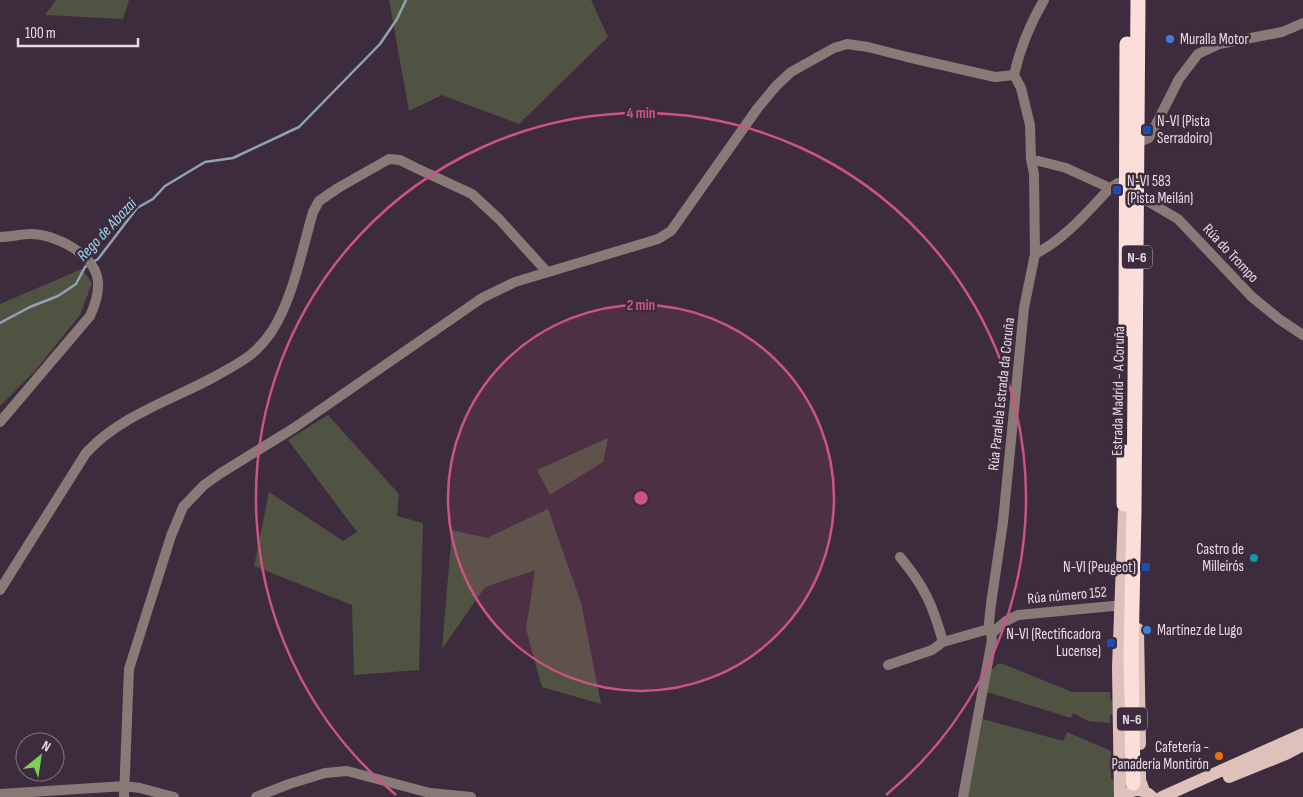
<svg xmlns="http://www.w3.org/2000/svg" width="1303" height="797" font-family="'Sofia Sans Condensed',sans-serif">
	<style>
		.green { fill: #505342 }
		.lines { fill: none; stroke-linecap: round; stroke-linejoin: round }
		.stream { stroke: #90a3b1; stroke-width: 2.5 }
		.minor { stroke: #897a77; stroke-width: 10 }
		.major { stroke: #dfc0ba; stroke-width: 12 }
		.highway { stroke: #fcded8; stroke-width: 15 }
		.ring { fill: none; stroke: #cd5385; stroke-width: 2.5 }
		.shop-dot { fill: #3f7fe0; stroke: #3d2c3d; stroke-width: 2 }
		.transit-dot { fill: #1a4fb4; stroke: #3d2c3d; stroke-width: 2 }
		.culture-dot { fill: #0f9aa8; stroke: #3d2c3d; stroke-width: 2 }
		.food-dot { fill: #e8710a; stroke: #3d2c3d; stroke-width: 2 }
		.labels { text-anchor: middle; stroke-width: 5; stroke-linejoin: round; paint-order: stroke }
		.shield { fill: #3d2c3d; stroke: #b4a7b3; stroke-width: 1 }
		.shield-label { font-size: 14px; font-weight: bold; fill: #e7dce6 }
		.poi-label { font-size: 15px; fill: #e7dce6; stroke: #3d2c3d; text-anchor: start }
		.street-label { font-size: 15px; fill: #e7dce6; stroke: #3d2c3d }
		.water-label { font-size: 16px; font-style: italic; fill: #9dd9f6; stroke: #3d2c3d }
		.centre { fill: #cd5385; stroke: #3d2c3d; stroke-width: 2.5 }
		.ring-label { font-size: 15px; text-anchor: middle; font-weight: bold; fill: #cd5385; stroke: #3d2c3d; stroke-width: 5; stroke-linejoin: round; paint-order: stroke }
	</style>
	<rect width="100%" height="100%" fill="#3d2c3d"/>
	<path class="green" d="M56,0H129L123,19L45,15Z
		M389,0H591L608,37L519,124L442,95L409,111Z
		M82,269L92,283L80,315L34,372L0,406V304Z
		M328,415L399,494L397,516L423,523L419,670L354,675L352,605L254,566L269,492L343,541L357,532L288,440Z
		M608,438L603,462L550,495L537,470Z
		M548,509L581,603L601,704L542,687L526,629L535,570L485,587L442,649L452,530L487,538Z
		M998,664H1003L1072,692H1110V699L1114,701L1113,714L1110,715V723L1088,721L1073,713L1071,718L987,692L990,671Z
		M983,719L1063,741L1067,732L1111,751V778L1115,782L1114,797H967Z"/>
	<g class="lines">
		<path class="stream" d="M93,262L98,259L137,208L153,199L165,186L205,162L233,158L299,127L380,44L397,19L406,0
			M0,323L30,307L58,296L76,284L85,267L88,265"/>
		<path class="minor" d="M1137,143L1149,138L1179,79L1198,54L1219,44L1282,32L1303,23
			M1031,159L1066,168L1110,188
			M1137,195L1178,219L1252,297L1279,319L1303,335
			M0,237C10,237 21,234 31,234C56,234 96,255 98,282C99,294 95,305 90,316L0,422
			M1035,254C1065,239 1087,212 1110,188L1118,183L1126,184
			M900,557C925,587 933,606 943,642
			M0,590L86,453C121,415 172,400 216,376C241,362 256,355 272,331C293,298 302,250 313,212L319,201L338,188L389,159L400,160L416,168L472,194L499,219L547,272
			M992,633L1006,621L1018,615L1113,606L1120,607
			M888,665L932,650L943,642L989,629
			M0,794L125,786L140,788L174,797
			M124,797L129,669L171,536L183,507L204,485L221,473L294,428L482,298L515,282L658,239L671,231L757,109L776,86L791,72L834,48L847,44L868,47L907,57L995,77L1014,75
			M256,797L289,784L325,773L347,771L430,793L471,797
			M963,797L992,640L989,623L991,604L1003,522L1024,308L1035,254L1034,174L1031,159L1030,125L1021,88L1014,75C1020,48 1030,24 1044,0"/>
		<path class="major" d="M1138,629L1140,744
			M1140,767V780L1144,791
			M1229,777L1286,754L1303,745
			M1120,797L1118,667L1124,512
			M1123,797C1132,788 1143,788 1152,797
			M1162,797L1303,734"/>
		<path class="highway" d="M1126,329L1127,44
			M1124,504V452
			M1133,783L1131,654L1134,511L1138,0"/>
	</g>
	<circle cx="641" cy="498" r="193" fill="#cd5385" fill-opacity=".12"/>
	<g class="ring">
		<circle cx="641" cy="498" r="193"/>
		<path d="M396 795A385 385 0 1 1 886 795"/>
	</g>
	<g class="shop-dot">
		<circle cx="1170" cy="39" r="5"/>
		<circle cx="1147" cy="630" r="5"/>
	</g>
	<g class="transit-dot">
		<rect x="1142" y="125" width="10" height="10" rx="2.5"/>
		<rect x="1112" y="185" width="10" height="10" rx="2.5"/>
		<rect x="1141" y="562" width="10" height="10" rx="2.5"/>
		<rect x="1106" y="638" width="10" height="10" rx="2.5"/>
	</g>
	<circle class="culture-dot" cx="1254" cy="558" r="5"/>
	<circle class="food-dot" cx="1219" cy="756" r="5"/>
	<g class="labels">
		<g class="shield">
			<rect x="1122" y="245.5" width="30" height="23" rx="4"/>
			<rect x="1117" y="707.5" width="30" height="23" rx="4"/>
		</g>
		<g class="shield-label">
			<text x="1137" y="262">N-6</text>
			<text x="1132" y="724">N-6</text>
		</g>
		<g class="poi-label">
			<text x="1180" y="44">Muralla Motor</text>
			<text x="1157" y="126">N-VI (Pista<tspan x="1157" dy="17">Serradoiro)</tspan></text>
			<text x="1127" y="186">N-VI 583<tspan x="1127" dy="17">(Pista Meilán)</tspan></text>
			<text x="1244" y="554" text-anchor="end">Castro de<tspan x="1244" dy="17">Milleirós</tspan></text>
			<text x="1136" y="572" text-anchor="end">N-VI (Peugeot)</text>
			<text x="1157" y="635">Martínez de Lugo</text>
			<text x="1101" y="639" text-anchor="end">N-VI (Rectificadora<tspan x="1101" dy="17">Lucense)</tspan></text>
			<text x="1209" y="752" text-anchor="end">Cafetería -<tspan x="1209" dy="17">Panadería Montirón</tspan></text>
		</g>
		<g class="street-label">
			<text transform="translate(1231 253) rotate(47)" y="5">Rúa do Trompo</text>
			<text transform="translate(1118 391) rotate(-89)" y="5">Estrada Madrid - A Coruña</text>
			<text transform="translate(1001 394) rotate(-84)" y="5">Rúa Paralela Estrada da Coruña</text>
			<text transform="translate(1067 595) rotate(-5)" y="5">Rúa número 152</text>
		</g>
		<g class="water-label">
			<text transform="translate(106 229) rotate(-47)" y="6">Rego de Abazai</text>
		</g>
	</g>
	<circle cx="641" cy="498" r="8" class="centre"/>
	<g class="ring-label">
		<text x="641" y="118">4 min</text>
		<text x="641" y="310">2 min</text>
	</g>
	<g transform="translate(40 757) rotate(30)"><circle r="24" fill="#3d2c3d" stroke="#817281"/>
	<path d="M0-4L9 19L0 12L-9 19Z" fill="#7cd155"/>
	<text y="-8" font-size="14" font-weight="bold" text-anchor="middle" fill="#e7dce6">N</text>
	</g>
	<path d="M18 38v8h120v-8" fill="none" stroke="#e7dce6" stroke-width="2.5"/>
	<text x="25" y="38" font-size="15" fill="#e7dce6" stroke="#3d2c3d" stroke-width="4" paint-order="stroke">100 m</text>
</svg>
